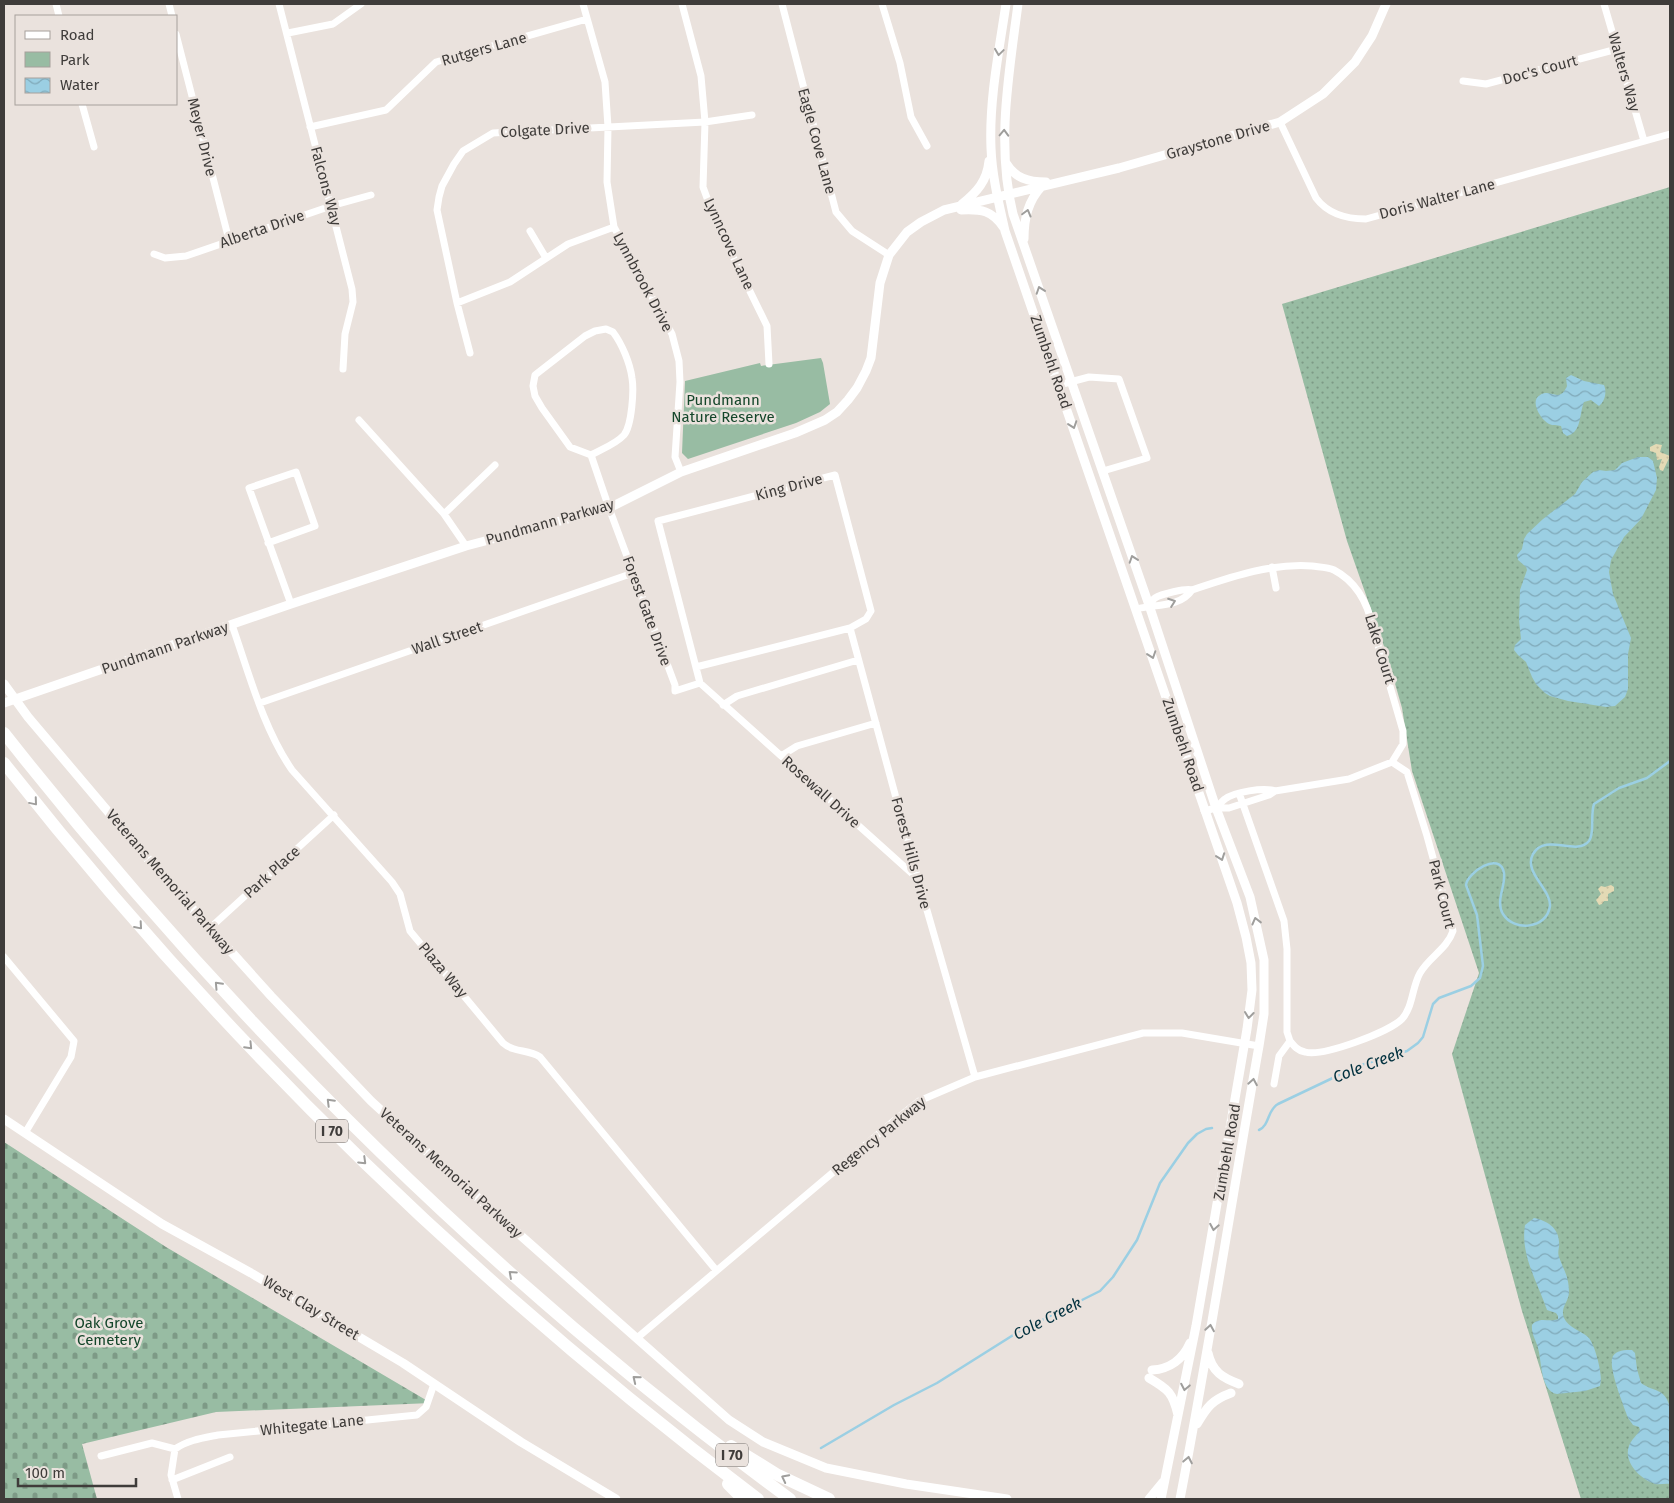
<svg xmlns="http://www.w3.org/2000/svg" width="1674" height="1503" font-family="'Fira Sans',sans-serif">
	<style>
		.grass { fill: url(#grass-dots) }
		.sand { fill: url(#sand-dots) }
		.cemetery { fill: url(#cemetery-stones) }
		.park { fill: #98bca3 }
		.water { fill: url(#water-waves) }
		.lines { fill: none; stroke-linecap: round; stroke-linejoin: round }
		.stream { stroke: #9bcfe3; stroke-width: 2.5 }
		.street { stroke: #fff; stroke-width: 7 }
		.secondary { stroke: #fff; stroke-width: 9 }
		.highway { stroke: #fff; stroke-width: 12 }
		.oneway { stroke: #9f9e9c }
		.labels { text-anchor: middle; stroke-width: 5; stroke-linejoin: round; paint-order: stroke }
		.shield { fill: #eae2dd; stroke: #726e6b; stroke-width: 1 }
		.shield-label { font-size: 14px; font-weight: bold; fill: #3f3c3a }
		.street-label { font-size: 15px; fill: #3f3c3a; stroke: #eae2dd }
		.park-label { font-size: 15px; fill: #14462a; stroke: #eae2dd }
		.water-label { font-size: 16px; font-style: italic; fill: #00303e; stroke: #eae2dd }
	</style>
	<defs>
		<pattern id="grass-dots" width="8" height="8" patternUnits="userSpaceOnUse" patternTransform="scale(1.25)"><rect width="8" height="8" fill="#98bca3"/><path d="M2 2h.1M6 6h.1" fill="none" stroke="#7d9a86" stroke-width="1.8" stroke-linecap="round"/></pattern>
		<pattern id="sand-dots" width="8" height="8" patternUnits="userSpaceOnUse" patternTransform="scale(1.25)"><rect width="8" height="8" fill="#e4dab5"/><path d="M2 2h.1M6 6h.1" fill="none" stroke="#c5bc9c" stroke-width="1.8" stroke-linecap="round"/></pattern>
		<pattern id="cemetery-stones" width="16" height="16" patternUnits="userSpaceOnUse" patternTransform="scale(1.25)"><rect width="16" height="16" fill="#98bca3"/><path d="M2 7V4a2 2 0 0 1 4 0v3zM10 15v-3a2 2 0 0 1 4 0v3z" fill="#7d9a86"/></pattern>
		<pattern id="water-waves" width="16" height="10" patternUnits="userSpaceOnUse" patternTransform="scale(1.25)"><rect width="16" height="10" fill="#9bcfe3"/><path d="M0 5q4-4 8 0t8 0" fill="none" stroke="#80a9b9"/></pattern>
	</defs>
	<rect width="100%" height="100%" fill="#eae2dd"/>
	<path class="grass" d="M1670,187V1499H1581L1522,1311L1452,1054L1479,973L1412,771L1402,708L1386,652L1347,541L1282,304Z"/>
	<path class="sand" d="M1656,444L1662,445L1660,452L1670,456L1663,471L1660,470L1659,467L1662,459L1657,460L1656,453L1650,451V447Z
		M1611,885L1614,887V891L1608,894V901H1604L1602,904L1599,905L1596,900L1601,894L1598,889L1601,886L1605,887Z"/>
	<path class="cemetery" d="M4,1142L166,1247L431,1403L216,1412L82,1444L97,1499H4Z"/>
	<path class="park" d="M821,358L823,363L830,404L820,412L796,423L688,459L682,453L685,381L760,363L761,366Z"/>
	<path class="water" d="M1571,375L1584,381L1604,385C1607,392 1605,401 1599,406L1591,400L1584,402C1579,414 1582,432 1567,436L1563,433L1561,426C1557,425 1553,426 1549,424C1541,420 1529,401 1540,395C1551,388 1559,404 1567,386L1566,378Z
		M1638,457H1648L1653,461L1657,478L1656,490L1641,519L1624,537L1611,560L1609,572L1613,594L1631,638L1628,654V689L1625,697L1615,706L1606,707L1568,701L1550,696L1545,693L1536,684L1532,677L1526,662L1518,655L1514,650L1515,645L1521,639L1519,620L1520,590L1527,570L1526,567L1518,560L1517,555L1522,549L1524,539L1527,534L1543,519L1575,494L1582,482L1593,472L1599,470L1606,471L1615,470L1622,463Z
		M1534,1218C1546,1220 1559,1228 1559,1242C1560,1247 1557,1252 1559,1257C1564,1271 1569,1276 1569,1293C1568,1303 1560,1308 1564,1318C1568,1327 1581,1331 1588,1337C1595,1344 1601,1370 1601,1380L1600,1386L1585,1391L1557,1394C1540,1391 1542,1361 1538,1348C1536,1340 1531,1334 1532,1325C1539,1316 1549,1323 1558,1319V1316L1556,1313L1547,1310C1538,1283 1520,1255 1525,1225Z
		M1632,1350L1635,1353L1637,1369L1641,1383C1655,1393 1665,1387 1670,1408V1484C1665,1483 1660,1485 1655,1484C1640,1479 1623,1462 1629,1446C1631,1440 1637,1435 1640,1430L1639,1427L1633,1425L1628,1418C1624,1406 1607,1366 1613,1356C1617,1350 1625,1350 1632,1350Z"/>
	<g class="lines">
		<path class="stream" d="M1259,1130C1270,1125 1267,1110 1278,1104L1358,1066L1407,1051L1418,1043L1423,1037L1433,1004L1439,998L1471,986L1480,978L1483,966L1477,915L1466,885C1467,873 1500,850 1504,873C1506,886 1495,901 1503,914C1514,932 1547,929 1550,906C1551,889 1523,872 1533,854C1546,832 1576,857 1589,841C1595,833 1590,816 1594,804L1619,788L1647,778L1670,761
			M821,1448L894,1405L937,1383L1018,1332L1100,1291L1113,1277L1137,1240L1160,1183L1188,1143L1197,1134L1206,1129L1212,1128"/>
		<path class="street" d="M56,4L59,16
			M169,4L172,16
			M279,4L352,289L353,302L345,334L343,369
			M583,4L605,82L608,127L607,182L614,227L672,334L679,361L680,382L675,457L681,472
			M682,4L701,76L705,122L703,187L715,220L767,326L769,364
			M782,4L836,212L852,231L889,255
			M882,4L900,63L911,117L927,146
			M1604,4L1644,141
			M288,33L333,24L361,4
			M176,34L229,240
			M1463,81L1486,84L1617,49
			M82,104L94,147
			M1280,122L1316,198C1328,214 1346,219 1366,219L1670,134
			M310,127L386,110L436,62L587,19
			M530,231L546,258
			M154,254L165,258L186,256L331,206L371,195
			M457,303L510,282L568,244L614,227
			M470,353L457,303L437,210L439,197L442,186L454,164L463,151L493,133L705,122L752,115
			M1059,385L1089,377L1119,379L1147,458L1103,471
			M359,420L444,514L466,546
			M591,455L570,447L542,408L535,396L533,386L535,375L585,336L595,331L606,329L613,332C622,344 630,363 632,378C634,390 632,425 624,435C616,444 602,449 591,455L609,508L675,685V691L700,683
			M444,514L495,465
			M268,543L315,526L296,472L249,488L291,604
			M1272,567L1276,588
			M1149,605C1151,603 1152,600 1155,598C1161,594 1186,588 1192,590C1231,577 1270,563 1312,566C1319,567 1328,567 1334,570C1357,582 1368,604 1373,628L1403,731V744L1392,762L1349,779L1275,791C1264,787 1234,792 1225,799C1222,801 1219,805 1216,808
			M1136,609C1154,604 1180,608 1192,590
			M232,625C249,673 263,728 292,770L392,882L400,894L410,931L503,1043C514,1053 528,1049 540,1057L716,1270
			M850,628L918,879L975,1077
			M696,667L850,628L866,619L871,611L835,475L658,521L700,683L918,879
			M260,703L633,573
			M723,705L737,696L858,660
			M781,756L797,746L876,723
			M1239,793L1284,921L1287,949V1032L1290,1041L1279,1056L1274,1084
			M1204,811L1216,808H1229L1269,795L1275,791
			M210,928L334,815
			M4,957L74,1041L71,1057L25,1133
			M1290,1041C1294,1046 1298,1051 1305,1052C1323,1057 1389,1032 1402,1019C1413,1007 1412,987 1420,973C1429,957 1447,949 1453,931L1427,836L1407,772L1392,762
			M637,1338L895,1120L919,1101L975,1077L1143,1033H1182L1259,1046
			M101,1456L152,1443L175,1449
			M172,1480L230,1457
			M178,1499L171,1475L175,1449C188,1440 203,1438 218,1435L417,1415L426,1407L434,1384"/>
		<path class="secondary" d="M1006,4C999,51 989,100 991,148C992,176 999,204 1005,231L1237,903L1246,937L1251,963L1252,990L1247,1029L1196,1326L1161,1499
			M1018,4C1009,74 996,144 1013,214L1149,605L1216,808L1250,897L1264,960V1014L1259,1046C1232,1197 1209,1349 1180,1499
			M1006,163C1015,178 1028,182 1046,182
			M962,204C977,192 987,181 989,161
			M961,210C981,209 992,210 1004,228
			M1024,239C1024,218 1028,201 1042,186
			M4,684L28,717L154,866L271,996L371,1101L441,1165L729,1420L763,1442L826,1468L906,1484L1007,1499
			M4,703L291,604L466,546L609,508L681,472L795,433L825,420L837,412L848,400L857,388L866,371L871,358L880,283L889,255L907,232L921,222L944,210L1119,168L1280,122L1323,94L1355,62L1372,36L1386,4
			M4,1119L162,1224L251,1273L403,1363L521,1442L616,1499
			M1208,1353C1212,1372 1223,1378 1239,1384
			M1152,1370C1170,1369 1183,1359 1190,1343
			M1149,1378C1168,1389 1173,1393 1178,1415
			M1197,1424C1207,1407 1212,1400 1231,1393
			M1149,1499L1163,1482"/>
		<path class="highway" d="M4,733C231,1021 494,1282 790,1499
			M4,763C222,1040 477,1287 758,1499
			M731,1446L778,1475L829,1499
			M728,1484L743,1499"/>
	</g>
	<defs><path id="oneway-chevron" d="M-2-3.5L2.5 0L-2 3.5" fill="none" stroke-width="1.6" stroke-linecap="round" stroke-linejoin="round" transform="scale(1.25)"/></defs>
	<g class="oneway">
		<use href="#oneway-chevron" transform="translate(999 52) rotate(98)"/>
		<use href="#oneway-chevron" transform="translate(1004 133) rotate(-88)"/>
		<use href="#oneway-chevron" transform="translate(1027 213) rotate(-75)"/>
		<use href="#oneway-chevron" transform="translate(1040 290) rotate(-109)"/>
		<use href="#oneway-chevron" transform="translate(1073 425) rotate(71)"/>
		<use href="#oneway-chevron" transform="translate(1133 559) rotate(-109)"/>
		<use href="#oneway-chevron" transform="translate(1172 602) rotate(-20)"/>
		<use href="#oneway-chevron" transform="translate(1152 655) rotate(71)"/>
		<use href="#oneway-chevron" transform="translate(34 802) rotate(50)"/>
		<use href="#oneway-chevron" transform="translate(1221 857) rotate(70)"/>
		<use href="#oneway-chevron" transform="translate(1256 921) rotate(-104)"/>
		<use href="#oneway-chevron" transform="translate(139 926) rotate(49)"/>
		<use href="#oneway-chevron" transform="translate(218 985) rotate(-133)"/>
		<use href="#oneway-chevron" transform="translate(1249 1015) rotate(97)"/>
		<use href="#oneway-chevron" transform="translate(249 1046) rotate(46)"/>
		<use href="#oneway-chevron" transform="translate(1253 1082) rotate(-80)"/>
		<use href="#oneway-chevron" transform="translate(330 1102) rotate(-135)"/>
		<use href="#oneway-chevron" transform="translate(363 1161) rotate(44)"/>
		<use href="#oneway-chevron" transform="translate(1214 1227) rotate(100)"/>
		<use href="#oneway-chevron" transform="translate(512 1274) rotate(-138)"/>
		<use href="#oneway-chevron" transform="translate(1210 1328) rotate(-81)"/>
		<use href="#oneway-chevron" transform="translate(636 1379) rotate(-141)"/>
		<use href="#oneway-chevron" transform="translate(1185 1387) rotate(101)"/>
		<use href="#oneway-chevron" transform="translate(1188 1460) rotate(-79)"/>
		<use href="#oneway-chevron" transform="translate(785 1478) rotate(-153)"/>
	</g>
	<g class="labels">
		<g class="shield">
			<rect x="316" y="1119.5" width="32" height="23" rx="4"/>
			<rect x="716" y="1443.5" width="32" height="23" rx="4"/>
		</g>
		<g class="shield-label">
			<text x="332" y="1136">I 70</text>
			<text x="732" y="1460">I 70</text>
		</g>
		<g class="street-label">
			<text transform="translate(484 49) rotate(-16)" y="5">Rutgers Lane</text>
			<text transform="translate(1540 70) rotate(-15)" y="5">Doc's Court</text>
			<text transform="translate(1624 72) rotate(74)" y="5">Walters Way</text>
			<text transform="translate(545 130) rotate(-3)" y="5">Colgate Drive</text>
			<text transform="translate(202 137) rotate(76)" y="5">Meyer Drive</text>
			<text transform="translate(1218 140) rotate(-16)" y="5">Graystone Drive</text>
			<text transform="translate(817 141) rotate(75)" y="5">Eagle Cove Lane</text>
			<text transform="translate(326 186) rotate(75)" y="5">Falcons Way</text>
			<text transform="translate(1437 199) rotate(-15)" y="5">Doris Walter Lane</text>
			<text transform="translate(262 229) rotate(-19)" y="5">Alberta Drive</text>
			<text transform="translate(729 244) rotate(65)" y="5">Lynncove Lane</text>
			<text transform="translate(643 282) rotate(62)" y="5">Lynnbrook Drive</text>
			<text transform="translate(1051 362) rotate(71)" y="5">Zumbehl Road</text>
			<text transform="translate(789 487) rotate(-15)" y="5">King Drive</text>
			<text transform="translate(550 522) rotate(-16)" y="5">Pundmann Parkway</text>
			<text transform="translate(647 611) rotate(70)" y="5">Forest Gate Drive</text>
			<text transform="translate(447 638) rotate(-19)" y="5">Wall Street</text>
			<text transform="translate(165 648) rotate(-19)" y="5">Pundmann Parkway</text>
			<text transform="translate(1380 649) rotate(73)" y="5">Lake Court</text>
			<text transform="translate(1183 745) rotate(71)" y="5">Zumbehl Road</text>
			<text transform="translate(821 792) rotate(42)" y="5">Rosewall Drive</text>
			<text transform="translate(911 853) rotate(75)" y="5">Forest Hills Drive</text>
			<text transform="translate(272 872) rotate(-42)" y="5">Park Place</text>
			<text transform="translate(170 882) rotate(49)" y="5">Veterans Memorial Parkway</text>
			<text transform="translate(1442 894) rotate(76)" y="5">Park Court</text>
			<text transform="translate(443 970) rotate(50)" y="5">Plaza Way</text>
			<text transform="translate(879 1136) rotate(-39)" y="5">Regency Parkway</text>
			<text transform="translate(1227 1152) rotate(-80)" y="5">Zumbehl Road</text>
			<text transform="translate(451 1173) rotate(42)" y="5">Veterans Memorial Parkway</text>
			<text transform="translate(311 1308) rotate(31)" y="5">West Clay Street</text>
			<text transform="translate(312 1425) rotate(-6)" y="5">Whitegate Lane</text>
		</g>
		<g class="park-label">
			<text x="723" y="405">Pundmann<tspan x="723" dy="17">Nature Reserve</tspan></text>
			<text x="109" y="1328">Oak Grove<tspan x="109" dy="17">Cemetery</tspan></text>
		</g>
		<g class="water-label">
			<text transform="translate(1368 1064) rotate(-21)" y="6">Cole Creek</text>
			<text transform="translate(1047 1318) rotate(-27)" y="6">Cole Creek</text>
		</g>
	</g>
	<rect width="1674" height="1503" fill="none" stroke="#3f3c3a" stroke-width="10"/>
	<rect x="15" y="15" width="162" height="90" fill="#eae2dd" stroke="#a6a09c"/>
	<rect x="25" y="31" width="25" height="8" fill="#ffffff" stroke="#a6a09c"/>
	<text x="60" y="40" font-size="15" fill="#3f3c3a">Road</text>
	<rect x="25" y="52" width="25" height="15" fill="#98bca3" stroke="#a6a09c"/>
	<text x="60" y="65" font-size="15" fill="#3f3c3a">Park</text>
	<rect x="25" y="78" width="25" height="15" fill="url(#water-waves)" stroke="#a6a09c"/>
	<text x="60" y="90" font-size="15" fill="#3f3c3a">Water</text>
	<path d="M18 1478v8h118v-8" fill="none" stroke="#3f3c3a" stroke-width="2.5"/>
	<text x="25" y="1478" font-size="15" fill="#3f3c3a" stroke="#eae2dd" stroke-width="4" paint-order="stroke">100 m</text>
</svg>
